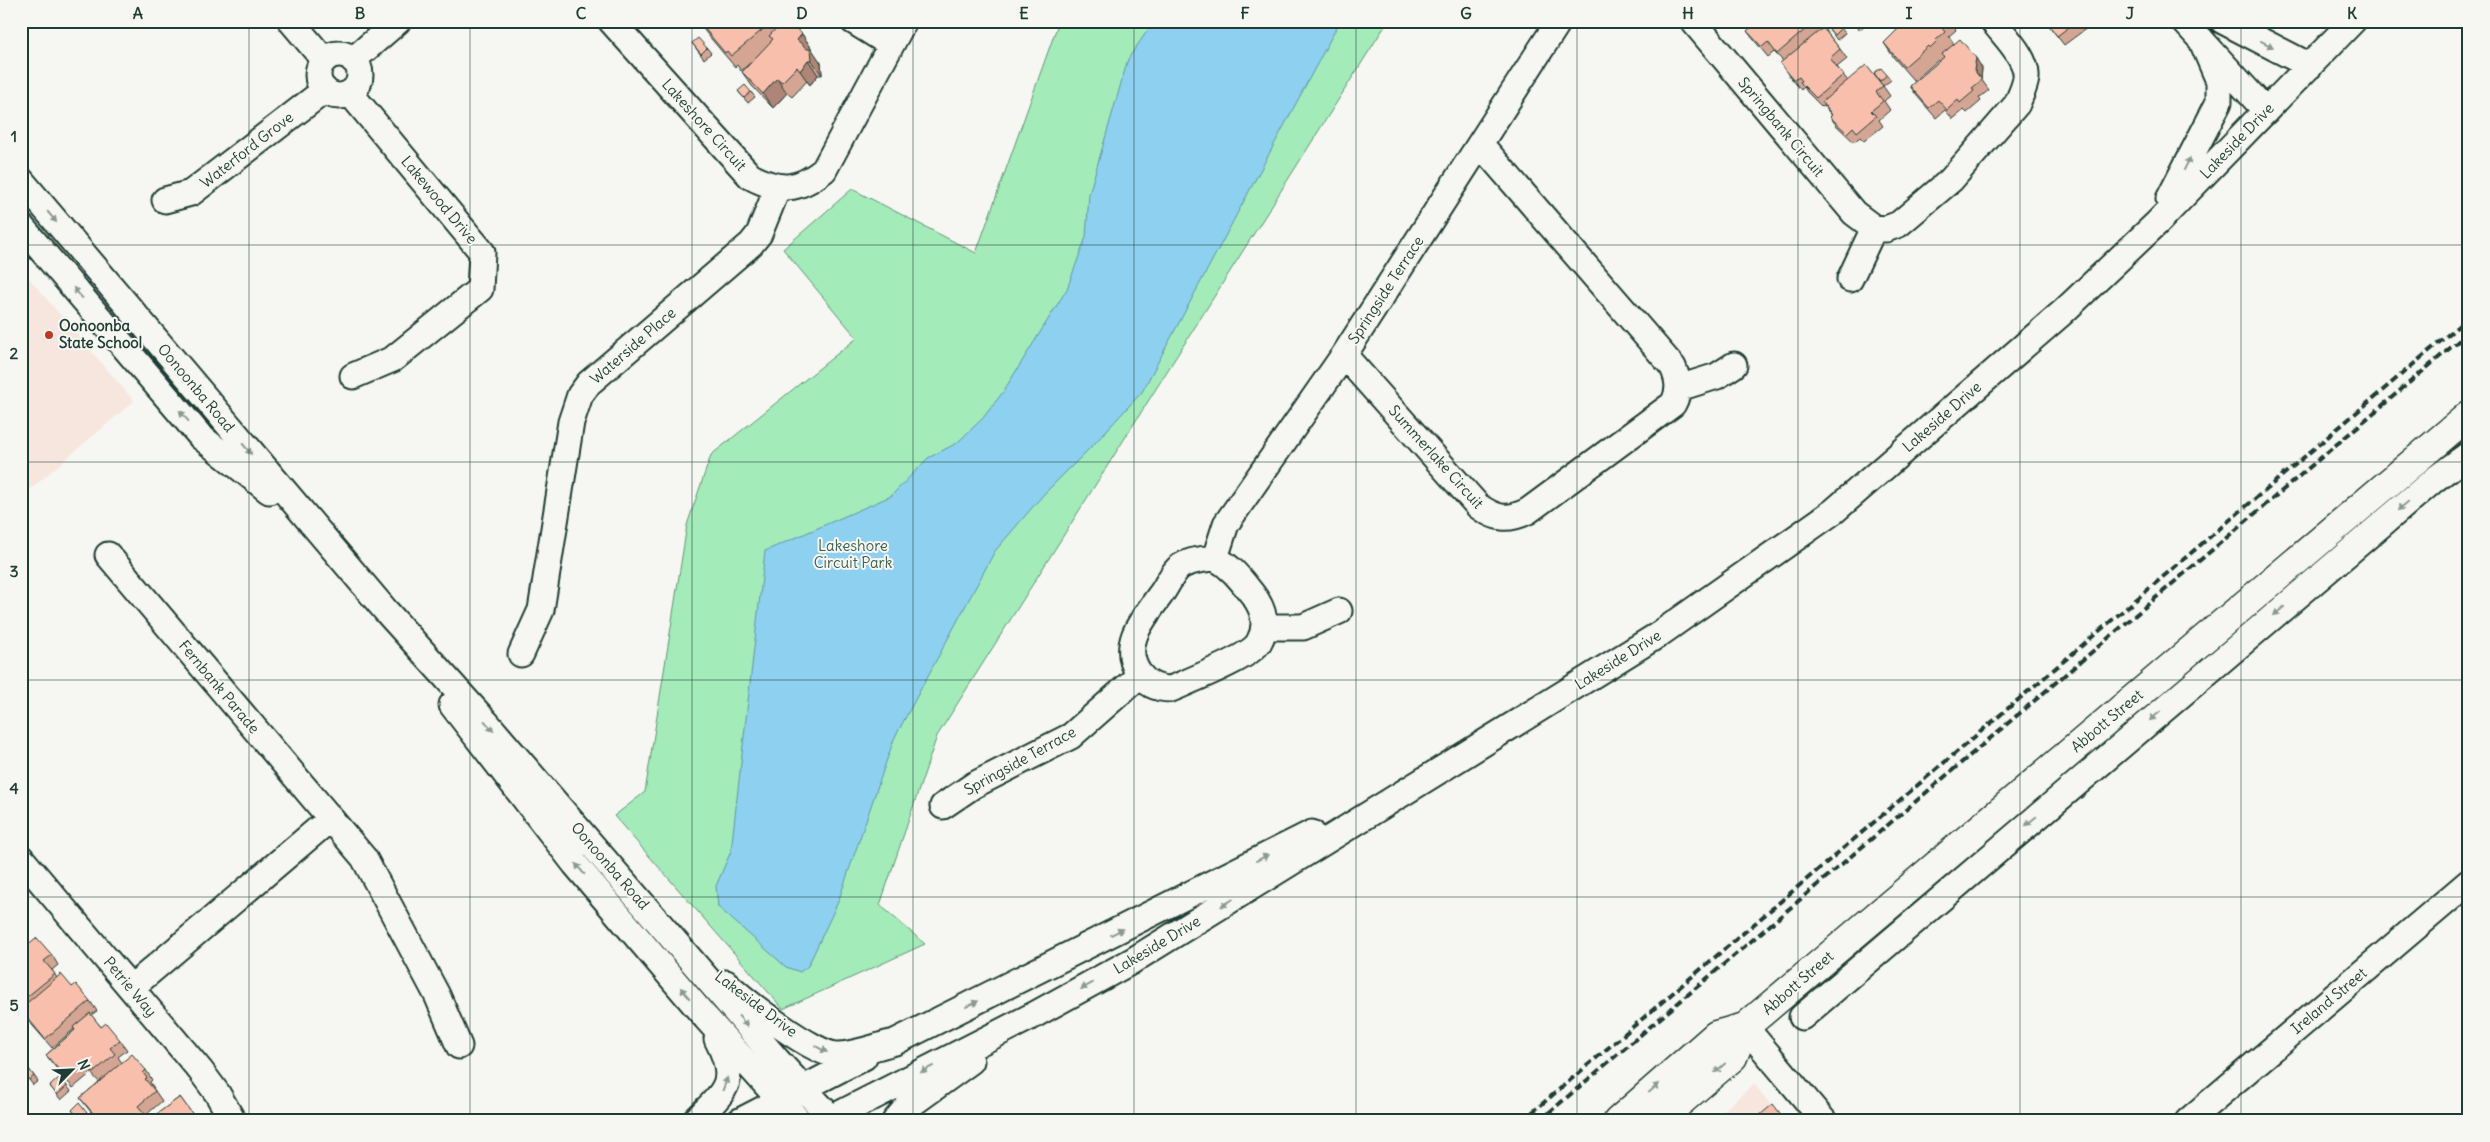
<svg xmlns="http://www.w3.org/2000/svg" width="2490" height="1142" font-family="Delius,sans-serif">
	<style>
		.built { fill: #f7e6dd }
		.green { fill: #a3ebb8; stroke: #619476 }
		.water { fill: #8ed0f0; stroke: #6295a5 }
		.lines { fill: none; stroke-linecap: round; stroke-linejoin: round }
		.minor-casing { stroke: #1f3d34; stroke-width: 29 }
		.major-casing { stroke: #1f3d34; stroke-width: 31 }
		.minor { stroke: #f6f6f2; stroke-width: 25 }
		.major { stroke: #f6f6f2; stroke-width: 28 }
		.rail { stroke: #1f3d34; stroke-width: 4; stroke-dasharray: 8 4; stroke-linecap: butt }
		.wall { fill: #d5a594; stroke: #1f3d34 }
		.shaded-wall { fill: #ae8678; stroke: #1f3d34 }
		.building { fill: #f8c0ac; stroke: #1f3d34 }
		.oneway { fill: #8a9a93 }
		.grid { fill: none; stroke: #1f3d34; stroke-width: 1; stroke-opacity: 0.55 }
		.poi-dot { fill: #c8321e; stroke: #f6f6f2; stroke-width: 2 }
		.labels { text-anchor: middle; stroke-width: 4; stroke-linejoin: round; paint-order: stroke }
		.street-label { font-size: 15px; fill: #1f3d34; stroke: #f6f6f2 }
		.poi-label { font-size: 15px; font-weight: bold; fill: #1f3d34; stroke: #f6f6f2; text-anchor: start }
		.park-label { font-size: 15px; fill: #39604e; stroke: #f6f6f2 }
		.neatline { fill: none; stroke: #1f3d34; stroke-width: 2 }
		.grid-label { font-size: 16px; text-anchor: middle; font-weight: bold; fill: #1f3d34 }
	</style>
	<rect width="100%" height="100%" fill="#f6f6f2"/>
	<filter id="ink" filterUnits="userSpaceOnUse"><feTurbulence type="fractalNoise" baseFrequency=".02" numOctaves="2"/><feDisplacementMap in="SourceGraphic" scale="10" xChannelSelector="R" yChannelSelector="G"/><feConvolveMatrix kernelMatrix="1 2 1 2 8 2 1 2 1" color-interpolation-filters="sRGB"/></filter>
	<g filter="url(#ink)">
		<path class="built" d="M21,269L134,401L21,497Z
			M1754,1084L1784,1121H1712Z"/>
		<path class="green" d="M1059,21H1388L937,736L880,905L925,944L783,1009L614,816L645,792L687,525L711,455L857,338L783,249L852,189L976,253Z"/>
		<path class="water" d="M1154,21H1340L1142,392L1095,443L1043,495L995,551L894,739L838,902L808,966L800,972L786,967L718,907L716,886L731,851L765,551L891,496L928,458L957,443L983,418L1003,392L1067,289L1086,237L1089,194L1128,59Z"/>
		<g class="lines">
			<defs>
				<path id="minor" d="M291,21L324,60
					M611,21L750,176C779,192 798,191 824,170L904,21
					M853,21L890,44
					M1693,21L1854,213L1874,228L1886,229L1899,224L1951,180L2017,104C2020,96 2025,87 2026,78C2028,58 2004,36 1993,21
					M2184,21L2266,111
					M2223,21L2310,66
					M318 75a21 21 0 1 1 42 0a21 21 0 1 1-42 0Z
					M353,60L398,21
					M350,93L482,252L480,289L393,359L353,376
					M21,180L386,611L486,722L777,1060L834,1121
					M2169,199L2219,102V81L2201,39
					M165,200L191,193L325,90
					M21,226L201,437L269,491
					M1850,279L1874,228
					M1344,355L1478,506C1496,519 1508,521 1528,511L1673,404C1680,391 1679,381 1673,367L1481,145
					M1679,388L1717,376L1734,365
					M108,555L364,858L437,995L459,1046
					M1215,558L1226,524L1344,355L1559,21
					M1215,558C1232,567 1241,580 1253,595C1264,609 1268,626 1259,642C1251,657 1189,681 1171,689C1158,689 1146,684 1138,672C1120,643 1144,618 1161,594C1167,586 1173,571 1181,566C1191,560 1204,559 1215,558Z
					M1264,627H1303L1339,611
					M521,654L541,610L571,422L580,395L589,383L751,244L759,234L778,187
					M452,705L575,864L706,1018L799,1121
					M943,806L974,785L1071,736L1140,675
					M21,858L200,1070L217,1093L233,1121
					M726,983C744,1000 816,1057 839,1055C858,1054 877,1046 895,1042L1312,833
					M131,988L330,819
					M1802,1017L2435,479L2469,454
					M1745,1027L1824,1121
					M695,1121C726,1090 739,1082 717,1039
					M740,1121L864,1057
					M826,1121L1034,1015L1132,961L1658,635L1834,511L2063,312L2157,223L2353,21
					M895,1121L906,1108L971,1061
					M2188,1121L2469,882"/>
				<path id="major" d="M1618,1121L1716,1035L1745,1027L2469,415
					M1658,1121L1733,1057L1745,1027"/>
			</defs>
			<use href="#minor" class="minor-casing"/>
			<use href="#major" class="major-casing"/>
			<use href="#minor" class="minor"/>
			<use href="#major" class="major"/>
			<path class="rail" d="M1522,1121L2469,317
				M1539,1121L2469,332"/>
		</g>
		<path class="wall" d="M698,21H788L802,34L812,49H811L821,63L822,75H818L810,85L807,81L792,97L787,93L773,108L752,86L742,72L750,63L741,71L737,65L735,67L707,34Z
			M1744,21H1828L1830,24L1824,29L1840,49L1847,59L1837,67L1848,81L1882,85L1874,73L1887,75L1891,80L1883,86L1890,96L1884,101L1890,110L1879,120L1883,126L1864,141L1860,137L1854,142L1837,126L1830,117L1832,116L1824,106L1822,107L1807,92L1804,87L1801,90L1787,73L1780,63L1783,61L1774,52L1768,57L1754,40L1747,31L1750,28Z
			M1852,21H1865L1867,24L1860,30Z
			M1873,21H1885L1878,27Z
			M1890,21H1949L1956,30L1949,36L1954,44L1982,68L1981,79L1989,90L1979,98L1981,101L1967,113L1964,110L1953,119L1945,110L1936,118L1917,96L1910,86L1939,62L1938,60L1914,81L1894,58L1884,43L1897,30Z
			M2040,21H2095V22L2064,45L2047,23L2043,26Z
			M1841,28L1845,33L1837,40L1829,29Z
			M692,43L707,48L711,53L704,59Z
			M738,91L751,92L755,97L748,103Z
			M21,934L24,938L21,941Z
			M21,942L25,948L52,955L58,965L52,970L57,978L72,987L90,1001L97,1011L91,1015L101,1027L120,1040L127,1050L118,1057L122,1063L146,1070L152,1080L150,1082L154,1088H153L162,1101L146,1115L149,1120L180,1097L197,1121H98L80,1098L99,1082L91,1073L73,1088L53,1064L46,1055L75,1030L74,1029L52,1048L27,1019L21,1011L25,1005L22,1002L21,1003Z
			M28,1068L38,1081L33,1085L23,1072Z
			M50,1086H67L71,1091L61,1100Z
			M72,1110L87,1113L91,1117L87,1121H81Z"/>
		<path class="shaded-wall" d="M802,34L821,63L822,75L797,40Z
			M1976,58L1982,68L1981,80L1974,70Z
			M808,60L818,75L810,85L800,71Z
			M777,78L787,93L773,108L763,94Z"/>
		<path class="building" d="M698,21H763L767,26L731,56L727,51L725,53Z
			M783,21H788L802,34L797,40L807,49H811L812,60H808L800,71L797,67L782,82L777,78L763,94L742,72L773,39L769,36Z
			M1758,21H1815L1777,54L1768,42L1762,47L1747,31Z
			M1853,21H1861L1857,25Z
			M1906,21H1940L1938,23L1945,32L1936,40L1937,41L1930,48L1928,46L1904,67L1884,43Z
			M2046,21H2077L2057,36Z
			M1837,23L1841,28L1834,35L1829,29Z
			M1823,28L1840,49L1830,58L1843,75L1816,98L1800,82L1802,81L1799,77L1794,80L1780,63Z
			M698,38L707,48L701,54L692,43Z
			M1960,39L1976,58L1974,70L1982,80L1972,88L1974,91L1960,103L1958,100L1947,110L1938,100L1929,108L1910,86L1944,57L1942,54Z
			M1866,65L1883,86L1876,92L1883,101L1871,111L1876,116L1857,132L1853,127L1847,133L1830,117L1832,115L1822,102Z
			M1881,68L1887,75L1880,81L1874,73Z
			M745,85L751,92L744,98L738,91Z
			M37,938L52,955L44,961L55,974L23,1000L21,999V951Z
			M61,974L72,987L76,984L90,1001L45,1039L21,1010V1008Z
			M90,1013L101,1027L106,1023L120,1040L110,1048L115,1054L93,1073L85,1063L66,1078L46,1055L75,1030L73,1027Z
			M132,1054L146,1070L143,1073L147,1078L145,1079L155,1091L138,1106L146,1115L138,1121H116L109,1112L99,1120L80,1098Z
			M28,1068L34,1076L29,1080L23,1072Z
			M60,1077L67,1086L57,1095L50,1086Z
			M180,1097L194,1116L191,1118L193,1121H147Z
			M79,1103L87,1113L80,1119L72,1110Z
			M1773,1104L1786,1121H1753Z
			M21,1114L27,1121H21Z"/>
		<defs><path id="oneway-solid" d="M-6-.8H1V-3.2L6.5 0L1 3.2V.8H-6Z" transform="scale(1.25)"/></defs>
		<g class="oneway">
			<use href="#oneway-solid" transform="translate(2267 44) rotate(27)"/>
			<use href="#oneway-solid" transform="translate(2187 164) rotate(-63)"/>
			<use href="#oneway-solid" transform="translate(52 217) rotate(50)"/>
			<use href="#oneway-solid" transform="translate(78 293) rotate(-131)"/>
			<use href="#oneway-solid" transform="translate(184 416) rotate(-131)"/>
			<use href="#oneway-solid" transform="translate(247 449) rotate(50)"/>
			<use href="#oneway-solid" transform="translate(2403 506) rotate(140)"/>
			<use href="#oneway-solid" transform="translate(2279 611) rotate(140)"/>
			<use href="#oneway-solid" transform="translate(2155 716) rotate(140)"/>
			<use href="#oneway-solid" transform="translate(489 726) rotate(49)"/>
			<use href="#oneway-solid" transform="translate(2031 821) rotate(140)"/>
			<use href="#oneway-solid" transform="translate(1262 858) rotate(-27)"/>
			<use href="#oneway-solid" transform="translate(580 869) rotate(-130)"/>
			<use href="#oneway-solid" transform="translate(1227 903) rotate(148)"/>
			<use href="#oneway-solid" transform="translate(1117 932) rotate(-27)"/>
			<use href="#oneway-solid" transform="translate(1087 986) rotate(151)"/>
			<use href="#oneway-solid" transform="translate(685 993) rotate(-130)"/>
			<use href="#oneway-solid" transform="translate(972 1004) rotate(-26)"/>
			<use href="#oneway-solid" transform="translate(743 1021) rotate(49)"/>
			<use href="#oneway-solid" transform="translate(821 1049) rotate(28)"/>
			<use href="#oneway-solid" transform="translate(1720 1068) rotate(139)"/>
			<use href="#oneway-solid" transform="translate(927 1069) rotate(153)"/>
			<use href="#oneway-solid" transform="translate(725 1084) rotate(-70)"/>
			<use href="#oneway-solid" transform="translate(1654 1088) rotate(-41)"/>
		</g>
	</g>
	<path class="grid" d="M249,21V1121M470,21V1121M692,21V1121M913,21V1121M1134,21V1121M1356,21V1121M1577,21V1121M1798,21V1121M2020,21V1121M2241,21V1121M21,245H2469M21,462H2469M21,680H2469M21,897H2469"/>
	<circle class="poi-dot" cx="49" cy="335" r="5"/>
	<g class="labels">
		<g class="street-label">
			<text transform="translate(704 125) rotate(48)" y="5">Lakeshore Circuit</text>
			<text transform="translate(1781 127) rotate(50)" y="5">Springbank Circuit</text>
			<text transform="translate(2237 141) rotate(-46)" y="5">Lakeside Drive</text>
			<text transform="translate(247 150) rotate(-38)" y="5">Waterford Grove</text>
			<text transform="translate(439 200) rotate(50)" y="5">Lakewood Drive</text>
			<text transform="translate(1386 290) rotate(-57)" y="5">Springside Terrace</text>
			<text transform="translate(633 346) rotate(-41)" y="5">Waterside Place</text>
			<text transform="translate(196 388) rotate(50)" y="5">Oonoonba Road</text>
			<text transform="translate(1942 417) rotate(-41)" y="5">Lakeside Drive</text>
			<text transform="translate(1436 457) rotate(48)" y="5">Summerlake Circuit</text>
			<text transform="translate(1618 660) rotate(-32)" y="5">Lakeside Drive</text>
			<text transform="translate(219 687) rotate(50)" y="5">Fernbank Parade</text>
			<text transform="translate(2107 721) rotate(-40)" y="5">Abbott Street</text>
			<text transform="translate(1020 761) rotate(-29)" y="5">Springside Terrace</text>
			<text transform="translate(610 866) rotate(49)" y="5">Oonoonba Road</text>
			<text transform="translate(1157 945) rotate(-31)" y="5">Lakeside Drive</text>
			<text transform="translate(1798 983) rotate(-41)" y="5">Abbott Street</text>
			<text transform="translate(130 987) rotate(50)" y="5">Petrie Way</text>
			<text transform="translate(2329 1001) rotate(-40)" y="5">Ireland Street</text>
			<text transform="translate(756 1004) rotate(37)" y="5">Lakeside Drive</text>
		</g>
		<g class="poi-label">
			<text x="59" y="331">Oonoonba<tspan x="59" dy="17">State School</tspan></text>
		</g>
		<g class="park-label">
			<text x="853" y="551">Lakeshore<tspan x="853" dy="17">Circuit Park</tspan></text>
		</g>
	</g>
	<rect width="2490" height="1142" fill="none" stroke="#f6f6f2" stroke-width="55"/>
	<g transform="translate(72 1070) rotate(66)" stroke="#f6f6f2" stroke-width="4" paint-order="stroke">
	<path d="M0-4L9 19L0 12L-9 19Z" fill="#1f3d34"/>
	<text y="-8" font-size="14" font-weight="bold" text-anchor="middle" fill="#1f3d34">N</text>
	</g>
	<rect x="28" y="28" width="2434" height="1086" class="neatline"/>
	<g class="grid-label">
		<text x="138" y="19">A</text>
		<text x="360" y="19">B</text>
		<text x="581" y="19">C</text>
		<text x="802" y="19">D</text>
		<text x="1024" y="19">E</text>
		<text x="1245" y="19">F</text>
		<text x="1466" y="19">G</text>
		<text x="1688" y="19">H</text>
		<text x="1909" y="19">I</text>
		<text x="2130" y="19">J</text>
		<text x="2352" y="19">K</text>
		<text x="14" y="142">1</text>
		<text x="14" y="359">2</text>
		<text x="14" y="577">3</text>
		<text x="14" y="794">4</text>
		<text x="14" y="1011">5</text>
	</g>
</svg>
